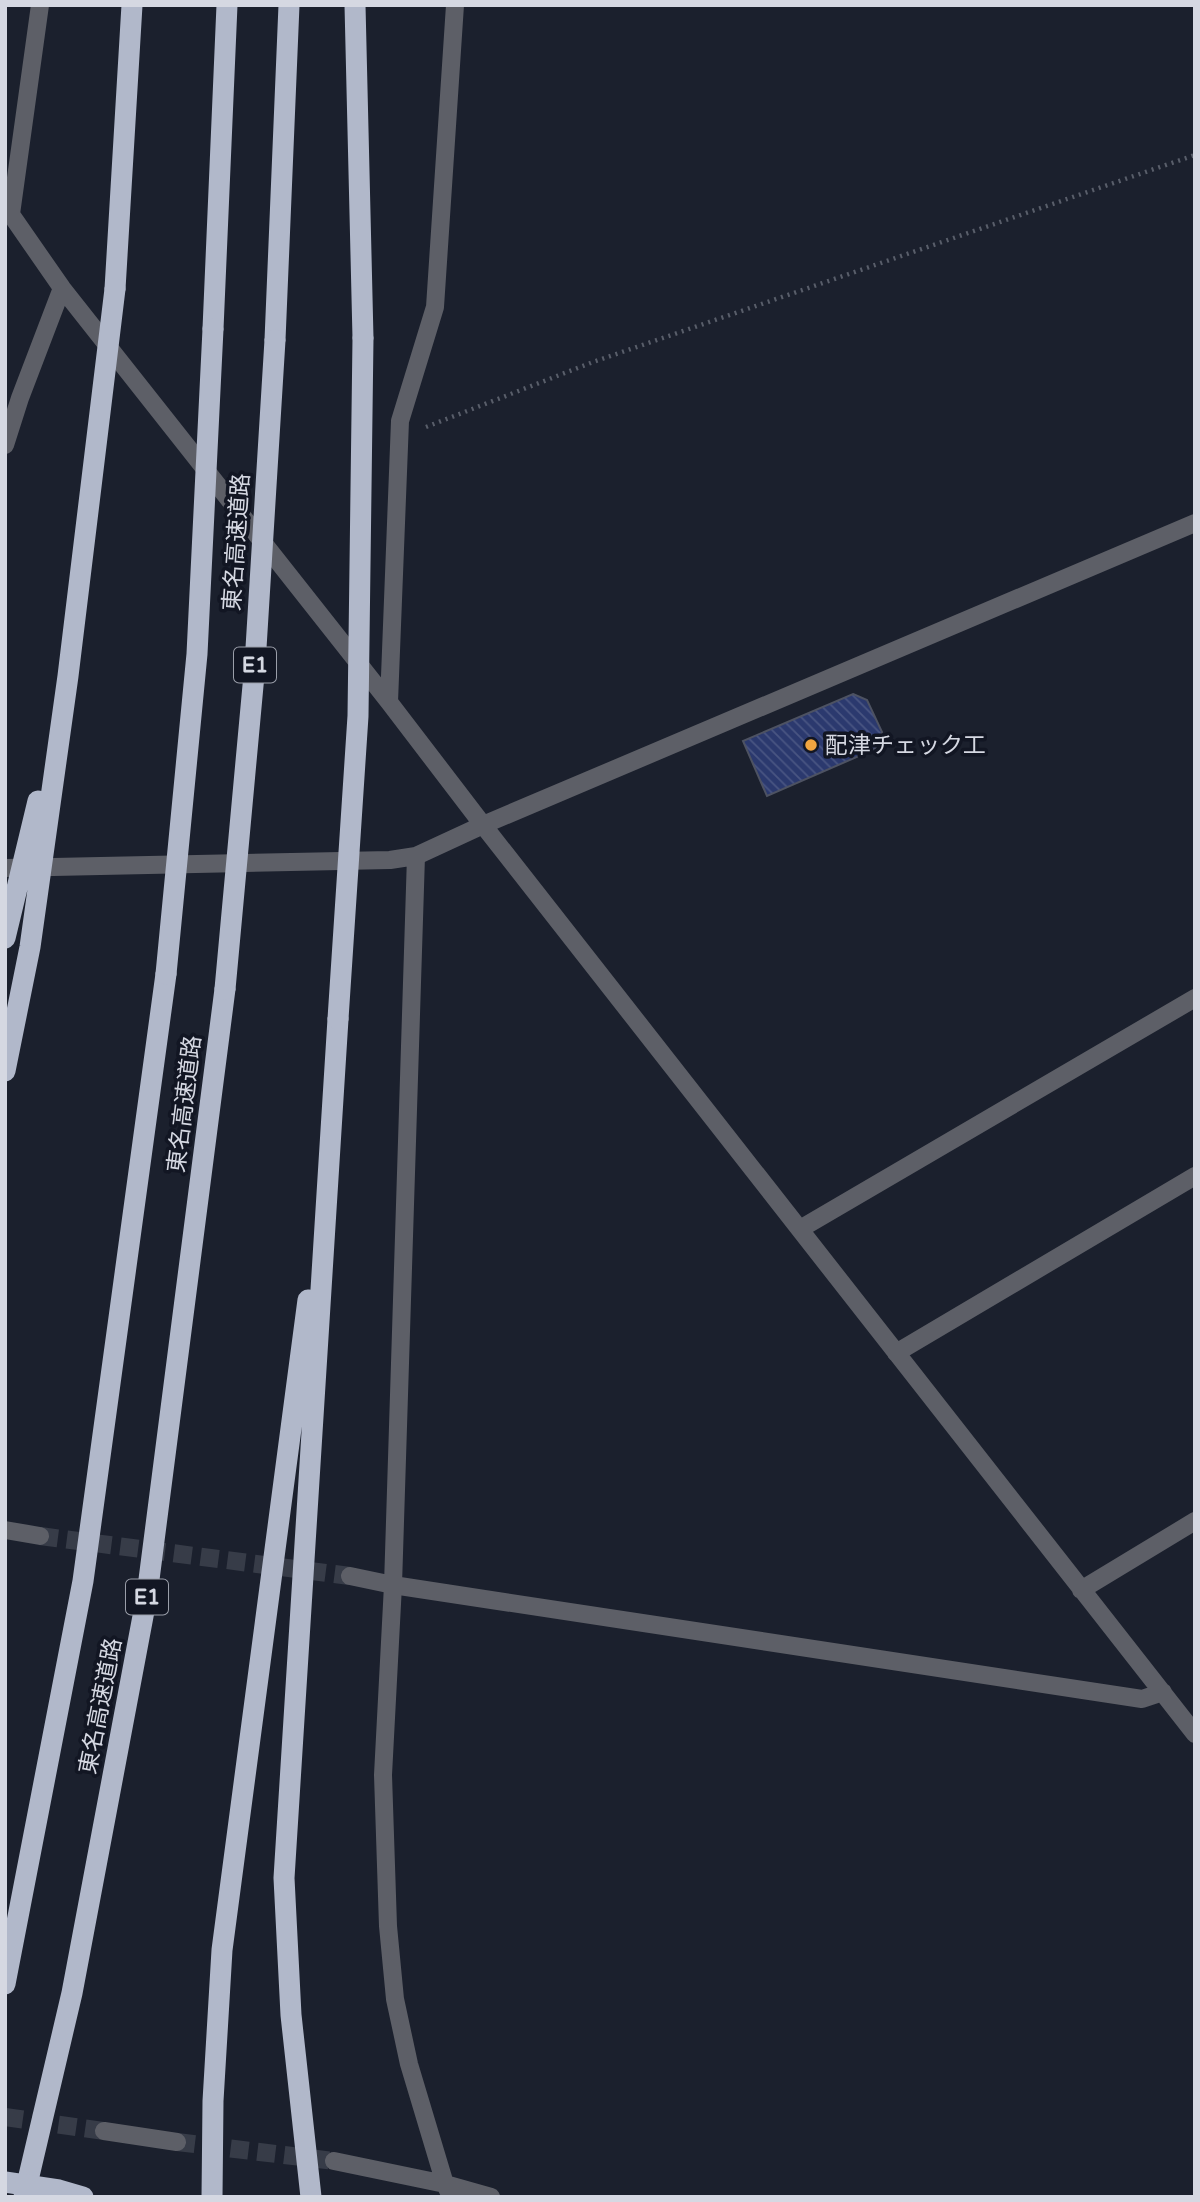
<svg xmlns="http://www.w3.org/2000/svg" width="1200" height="2202" font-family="'Varela Round','Noto Sans JP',sans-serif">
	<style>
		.building { fill: url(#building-back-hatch); stroke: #4d5262; stroke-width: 2 }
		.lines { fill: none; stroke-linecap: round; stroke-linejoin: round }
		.minor-tunnel { stroke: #373c48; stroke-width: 18; stroke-dasharray: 18 9; stroke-linecap: butt }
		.path { stroke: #595e6a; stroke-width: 4.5; stroke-dasharray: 2 5; stroke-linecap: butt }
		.minor { stroke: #5d5f67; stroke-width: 18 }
		.motorway { stroke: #b1b8ca; stroke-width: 21 }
		.motorway-bridge { stroke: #b1b8ca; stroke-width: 21 }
		.poi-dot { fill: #f1a540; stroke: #121623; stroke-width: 2.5 }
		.labels { text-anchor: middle; stroke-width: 7; stroke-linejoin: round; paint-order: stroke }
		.shield { fill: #121623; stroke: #9a9ea9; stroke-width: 2 }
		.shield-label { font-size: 21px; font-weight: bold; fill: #d5d8e2 }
		.street-label { font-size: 23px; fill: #d5d8e2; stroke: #121623 }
		.poi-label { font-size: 23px; fill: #d5d8e2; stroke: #121623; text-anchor: start }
	</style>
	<defs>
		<pattern id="building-back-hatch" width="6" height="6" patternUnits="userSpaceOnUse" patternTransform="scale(1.75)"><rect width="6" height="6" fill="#2b396e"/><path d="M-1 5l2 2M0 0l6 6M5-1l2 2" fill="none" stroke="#495582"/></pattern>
	</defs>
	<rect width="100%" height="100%" fill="#1b202d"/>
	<path class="building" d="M853,694L867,700L882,732L875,749L767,796L743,741Z"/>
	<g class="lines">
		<path class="minor-tunnel" d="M40,1536L350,1576
			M5,2117L104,2131
			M177,2142L334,2161"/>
		<path class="path" d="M426,427L593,362L1195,155"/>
		<path class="minor" d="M5,206L62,288L389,702L483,825L1195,1734
			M11,214L40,5
			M5,445L20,398L62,288
			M389,702L400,421L435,307L455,5
			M416,856L393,1585L383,1775L388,1926L395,1999L409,2064L445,2184L451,2197
			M5,868L390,860L416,856L483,825L1195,523
			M800,1229L1195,998
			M896,1353L1195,1176
			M5,1530L40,1536
			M350,1576L393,1585L1142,1699L1163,1692
			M1081,1590L1195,1521
			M104,2131L177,2142
			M334,2161L445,2184L491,2197"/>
		<path class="motorway" d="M355,5L363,338
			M115,289L132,5
			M213,329L227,5
			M275,340L289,5
			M5,1984L83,1581L166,974
			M24,2197L72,1993L147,1595L225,989
			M212,2197L213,2101L222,1950L308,1300
			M311,2197L291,2015L284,1878L338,1019"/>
		<path class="motorway-bridge" d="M5,938L38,801
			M166,974L197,654L213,329
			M225,989L255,664L275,340
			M338,1019L358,716L363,338
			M5,1071L30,947L68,676L115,289
			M5,2182L59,2190L83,2197"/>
	</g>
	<circle class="poi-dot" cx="811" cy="745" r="7"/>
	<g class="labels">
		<g class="shield">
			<rect x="234" y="647.5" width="42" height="35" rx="5"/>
			<rect x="126" y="1579.5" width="42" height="35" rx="5"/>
		</g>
		<g class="shield-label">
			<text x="255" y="672">E1</text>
			<text x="147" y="1604">E1</text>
		</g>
		<g class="street-label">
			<text transform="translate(236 542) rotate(-86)" y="8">東名高速道路</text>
			<text transform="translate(184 1104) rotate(-83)" y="8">東名高速道路</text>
			<text transform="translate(100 1706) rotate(-79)" y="8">東名高速道路</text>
		</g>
		<g class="poi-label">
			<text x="825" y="753">配津チェック工</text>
		</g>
	</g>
	<rect width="1200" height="2202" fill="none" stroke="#d5d8e2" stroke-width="14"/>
</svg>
